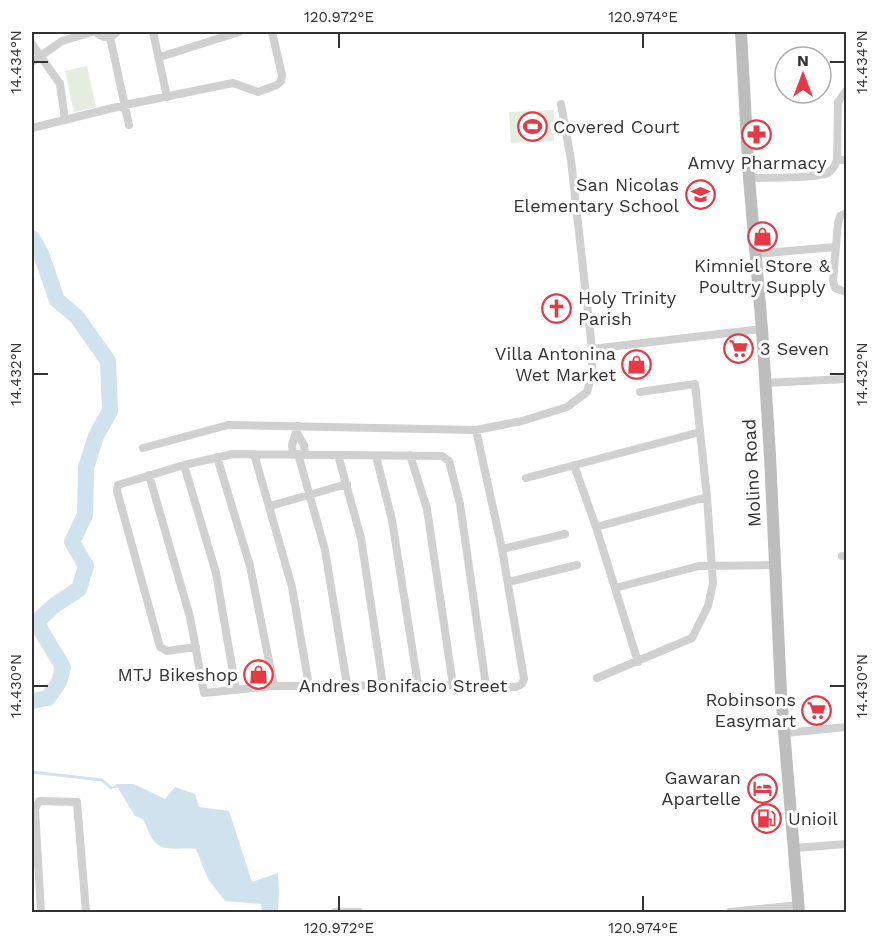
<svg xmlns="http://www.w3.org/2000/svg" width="878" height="944" font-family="'Work Sans',sans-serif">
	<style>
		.green { fill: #e6ecdf }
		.water { fill: #cfe2ee }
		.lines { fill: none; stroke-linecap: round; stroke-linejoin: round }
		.stream { stroke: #cfe2ee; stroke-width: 3 }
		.river { stroke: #cfe2ee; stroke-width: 16 }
		.minor { stroke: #d0d0d0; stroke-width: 8 }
		.secondary { stroke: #bdbdbd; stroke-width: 12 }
		.ticks { fill: none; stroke: #333; stroke-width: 2 }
		.labels { text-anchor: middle; stroke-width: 6; stroke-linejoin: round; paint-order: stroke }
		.poi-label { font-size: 18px; fill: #333; stroke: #fff; text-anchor: end }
		.street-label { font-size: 18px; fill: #333; stroke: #fff }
		.neatline { fill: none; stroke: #333; stroke-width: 2 }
		.ticks-label { font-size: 15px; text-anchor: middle; fill: #333 }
	</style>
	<rect width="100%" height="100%" fill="#fff"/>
	<path class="green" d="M87,66L96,107L74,112L65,71Z
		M554,110V141L511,143L509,112Z"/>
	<path class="water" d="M117,784H134L165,799L175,787L195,794L199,807L229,811L252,882L278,873L279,892L278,912H262L261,904L225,901L208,879L196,849C183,847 163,853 154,841C149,835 147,826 143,819L135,816L118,788H111Z"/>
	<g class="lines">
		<path class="stream" d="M32,772L102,780L111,788"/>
		<path class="river" d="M32,238L41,254L57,300L77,317L108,361L110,411L96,436L86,468L85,515L72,542L86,566L79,589L55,605L36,622L63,667L59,682L48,698L32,701"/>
		<path class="minor" d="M96,32C102,39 111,39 117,32
			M153,32L167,97
			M110,37L129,125
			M32,44L60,84L65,120
			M160,57L239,32
			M32,62L62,41L92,32
			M32,128L125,105L233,83L258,92L277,85L281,81L282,75L272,32
			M837,160H846
			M749,178C768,177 809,179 826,174C832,171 835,166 837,160L838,102L846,91
			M846,213L840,216L838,223L833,281L835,288L846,292
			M755,254L835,247
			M592,349L762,329
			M765,383L846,379
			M297,433L304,445L305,454
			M143,448L228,425L476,430L522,421L567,407L587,392L592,374V349L571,160L561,104
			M254,454L292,587L309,686
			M293,454L292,445L298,426
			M298,454L325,550L347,685
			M338,455L361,538L383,685
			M410,455L427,509L453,685
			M376,456L392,520L418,685
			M217,457L250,566L274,686
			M184,465L216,573L236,690
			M574,465L596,527L638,662
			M149,475L190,617L204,693L274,686L453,685L516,687L522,684L524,679L502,549L476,430
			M526,478L700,432
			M270,506L347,484
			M596,527L707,497
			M502,549L565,534
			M842,556H846
			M508,582L577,565
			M615,588L699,566L774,565
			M196,647L167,651L160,647L117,491L118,485L184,465L233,454L442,456L449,461L460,504L486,686
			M597,678L692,638L708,606L713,583L707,497L695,384L640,392
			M785,733L846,727
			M795,848L846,844
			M41,912L35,809L39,801L77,802L86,912
			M335,912H359
			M730,912L799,905"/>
		<path class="secondary" d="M741,32L749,178L762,329L770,456L781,693L799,912"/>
	</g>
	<path class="ticks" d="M339,33V48M643,33V48M33,62H48M830,62H845M33,374H48M830,374H845M33,686H48M830,686H845M339,896V911M643,896V911"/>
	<defs>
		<symbol id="stadium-ring" viewBox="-11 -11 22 22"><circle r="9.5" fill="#fff" stroke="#e63946" stroke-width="1.5"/><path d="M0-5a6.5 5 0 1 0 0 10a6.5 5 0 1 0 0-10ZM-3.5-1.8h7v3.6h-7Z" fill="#e63946"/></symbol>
		<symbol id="pharmacy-ring" viewBox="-11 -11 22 22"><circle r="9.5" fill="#fff" stroke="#e63946" stroke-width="1.5"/><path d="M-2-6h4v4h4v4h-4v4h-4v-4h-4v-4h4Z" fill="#e63946"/></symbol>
		<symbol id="school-ring" viewBox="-11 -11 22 22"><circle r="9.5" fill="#fff" stroke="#e63946" stroke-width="1.5"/><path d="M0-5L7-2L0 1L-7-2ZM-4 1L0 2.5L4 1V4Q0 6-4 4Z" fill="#e63946"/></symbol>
		<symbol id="shop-ring" viewBox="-11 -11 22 22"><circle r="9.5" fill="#fff" stroke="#e63946" stroke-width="1.5"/><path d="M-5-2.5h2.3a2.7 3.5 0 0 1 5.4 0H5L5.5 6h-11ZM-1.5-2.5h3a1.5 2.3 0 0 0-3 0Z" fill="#e63946"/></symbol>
		<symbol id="church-ring" viewBox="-11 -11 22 22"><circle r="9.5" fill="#fff" stroke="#e63946" stroke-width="1.5"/><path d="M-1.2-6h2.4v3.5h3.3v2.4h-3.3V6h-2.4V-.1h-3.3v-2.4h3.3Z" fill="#e63946"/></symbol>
		<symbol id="supermarket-ring" viewBox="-11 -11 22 22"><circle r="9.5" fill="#fff" stroke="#e63946" stroke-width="1.5"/><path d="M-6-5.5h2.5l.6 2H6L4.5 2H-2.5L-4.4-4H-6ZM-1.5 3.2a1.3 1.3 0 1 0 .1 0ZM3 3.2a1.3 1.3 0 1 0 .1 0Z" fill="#e63946"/></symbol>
		<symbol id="hotel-ring" viewBox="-11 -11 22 22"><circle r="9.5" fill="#fff" stroke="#e63946" stroke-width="1.5"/><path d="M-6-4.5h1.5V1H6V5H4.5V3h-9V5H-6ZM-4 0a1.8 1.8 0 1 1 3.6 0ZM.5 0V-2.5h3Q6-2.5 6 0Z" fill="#e63946"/></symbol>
		<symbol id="fuel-ring" viewBox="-11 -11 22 22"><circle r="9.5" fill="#fff" stroke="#e63946" stroke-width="1.5"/><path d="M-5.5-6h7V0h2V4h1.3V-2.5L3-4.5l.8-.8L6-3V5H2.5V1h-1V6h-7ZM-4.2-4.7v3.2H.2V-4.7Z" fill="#e63946"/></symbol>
	</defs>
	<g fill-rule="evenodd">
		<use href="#stadium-ring" x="516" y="110" width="33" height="33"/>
		<use href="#pharmacy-ring" x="740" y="118" width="33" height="33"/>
		<use href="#school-ring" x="684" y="178" width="33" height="33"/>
		<use href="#shop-ring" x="746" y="220" width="33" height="33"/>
		<use href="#church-ring" x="540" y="292" width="33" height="33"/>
		<use href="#supermarket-ring" x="722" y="332" width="33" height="33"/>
		<use href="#shop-ring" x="620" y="348" width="33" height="33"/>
		<use href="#shop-ring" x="242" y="658" width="33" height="33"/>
		<use href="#supermarket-ring" x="800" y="694" width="33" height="33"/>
		<use href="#hotel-ring" x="746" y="772" width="33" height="33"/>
		<use href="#fuel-ring" x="750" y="802" width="33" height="33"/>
	</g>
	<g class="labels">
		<g class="poi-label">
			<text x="553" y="133" text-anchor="start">Covered Court</text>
			<text x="757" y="169" text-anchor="middle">Amvy Pharmacy</text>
			<text x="679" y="191">San Nicolas<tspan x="679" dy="21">Elementary School</tspan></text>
			<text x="762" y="272" text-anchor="middle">Kimniel Store &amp;<tspan x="762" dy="21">Poultry Supply</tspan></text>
			<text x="578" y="304" text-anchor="start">Holy Trinity<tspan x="578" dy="21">Parish</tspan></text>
			<text x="760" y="355" text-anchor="start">3 Seven</text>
			<text x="616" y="360">Villa Antonina<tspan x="616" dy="21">Wet Market</tspan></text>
			<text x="238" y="681">MTJ Bikeshop</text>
			<text x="796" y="706">Robinsons<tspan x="796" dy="21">Easymart</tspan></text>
			<text x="741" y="784">Gawaran<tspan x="741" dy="21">Apartelle</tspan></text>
			<text x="788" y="825" text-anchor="start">Unioil</text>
		</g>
		<g class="street-label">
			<text transform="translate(752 473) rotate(-93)" y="6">Molino Road</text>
			<text x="403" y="692">Andres Bonifacio Street</text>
		</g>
	</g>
	<rect width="878" height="944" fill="none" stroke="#ffffff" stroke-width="66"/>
	<g transform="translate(803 75)"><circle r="28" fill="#ffffff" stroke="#adadad" stroke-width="1.5"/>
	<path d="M0-4.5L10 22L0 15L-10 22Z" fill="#e63946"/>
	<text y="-9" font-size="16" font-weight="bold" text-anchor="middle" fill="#333333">N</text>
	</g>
	<rect x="33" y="33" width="812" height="878" class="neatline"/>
	<g class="ticks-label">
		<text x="339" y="22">120.972°E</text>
		<text x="643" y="22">120.974°E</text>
		<text transform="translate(16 62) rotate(-90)" y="5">14.434°N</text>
		<text transform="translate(862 62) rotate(-90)" y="5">14.434°N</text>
		<text transform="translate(16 374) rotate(-90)" y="5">14.432°N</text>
		<text transform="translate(862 374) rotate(-90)" y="5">14.432°N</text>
		<text transform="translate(16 686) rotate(-90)" y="5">14.430°N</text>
		<text transform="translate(862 686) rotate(-90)" y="5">14.430°N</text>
		<text x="339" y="933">120.972°E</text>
		<text x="643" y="933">120.974°E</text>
	</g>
</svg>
